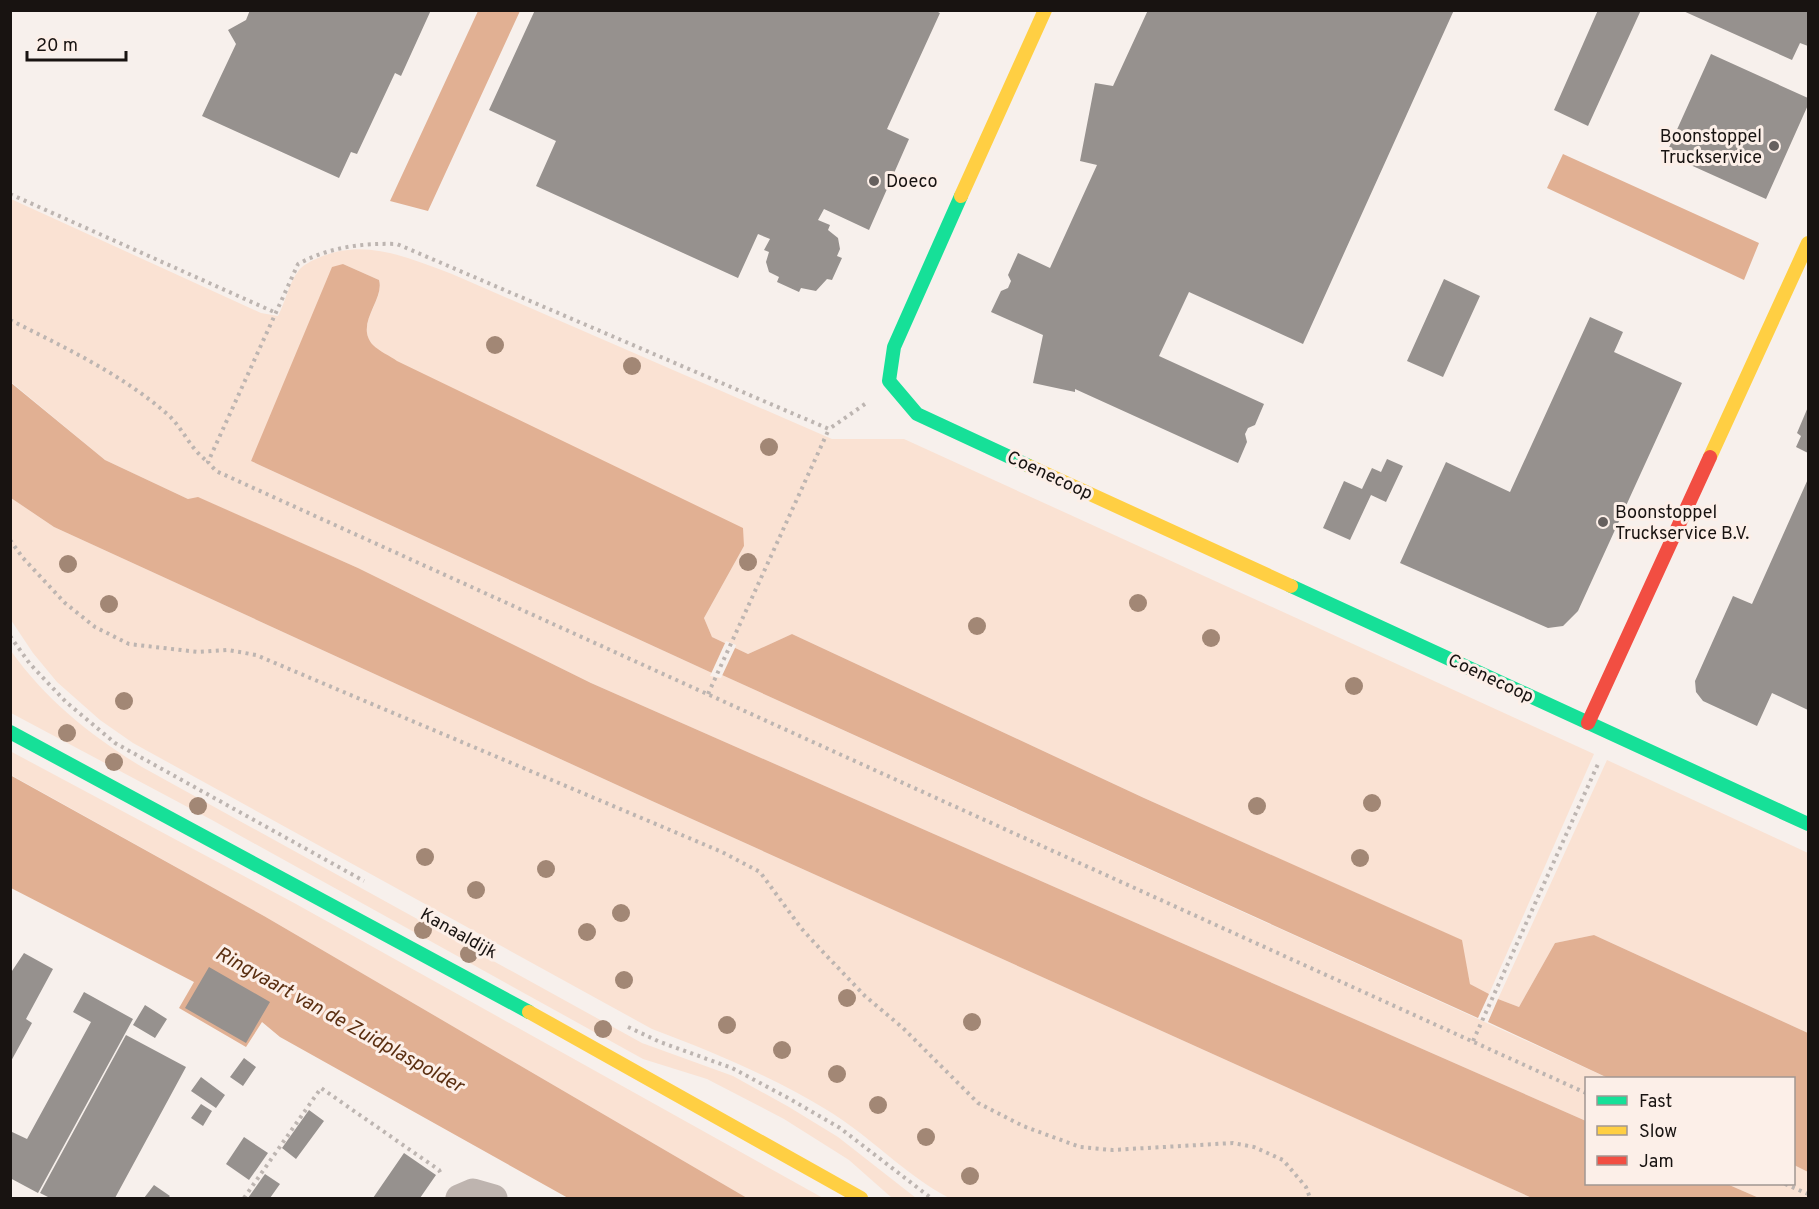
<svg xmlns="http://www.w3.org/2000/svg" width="1819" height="1209" font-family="Overpass,sans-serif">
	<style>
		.green { fill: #fae2d3 }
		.water { fill: #e1b093 }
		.pier { fill: #f7f0ec }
		.building { fill: #96918e }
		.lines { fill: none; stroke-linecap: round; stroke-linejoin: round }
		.path { stroke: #bdb5b1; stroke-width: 4; stroke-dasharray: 3 4.5; stroke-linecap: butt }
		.street { stroke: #beb4af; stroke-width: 27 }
		.fast { stroke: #16e098; stroke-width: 14 }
		.slow { stroke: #ffcf43; stroke-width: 14 }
		.jam { stroke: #f24e42; stroke-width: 14 }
		.tree { fill: #a28775 }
		.poi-dot { fill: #66605e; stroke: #fcefe8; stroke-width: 2 }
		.labels { text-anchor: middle; stroke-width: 6; stroke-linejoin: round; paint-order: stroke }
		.poi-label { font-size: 18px; fill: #181311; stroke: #fcefe8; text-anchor: start }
		.street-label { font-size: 18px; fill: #181311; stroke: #fcefe8 }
		.water-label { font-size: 20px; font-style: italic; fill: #5b2f11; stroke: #fcefe8 }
	</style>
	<rect width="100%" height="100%" fill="#f7f0ec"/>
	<path class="green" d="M11,199L261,313L278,316C285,303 289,282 299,270C303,265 313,260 318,258C365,237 408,258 452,274L832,439H904L1594,754L1489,994L1470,984L1461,940L1144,798L792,634L748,654L712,637L704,618L744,546C664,502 585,456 504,415C477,401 388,364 372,344C355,323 385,300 379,280L343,264L251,461L712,673L722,675L1608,1078H1586V1121L591,683L358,568L199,498L188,499L105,460L11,382Z
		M11,498L54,527L652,801L1532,1198H949C904,1174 870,1136 827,1110C771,1076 713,1052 652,1029L133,743L100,720L57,682L33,653L11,620Z
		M11,651C45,699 91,736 142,767L642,1043L733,1076L789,1107L838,1137L916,1198H892L849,1160L784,1119L707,1079L643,1059L212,820L11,713Z
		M10,751L296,904L823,1198H747L264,916L11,775Z
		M1607,760L1808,853V1033L1594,935L1555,943L1519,1007L1498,999Z
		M1794,1165L1808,1172V1198H1759L1727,1184H1794Z"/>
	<path class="water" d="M478,11H520L428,211L390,201Z
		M1563,154L1759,243L1744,280L1547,188Z
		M343,264L379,280C385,300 354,324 373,345C379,351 390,356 397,361L743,528L744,546L704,618L712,637L748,654L792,634L1144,798L1462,940L1470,984L1489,994L1478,1018L722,675L712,673L251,461L332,267Z
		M10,382L105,460L188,499L198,497L358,568L591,683L1586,1121V1184H1727L1759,1198H1532L652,801L54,527L11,498Z
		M10,775L264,916L747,1198H568L280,1037L262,1022L246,1047L179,1008L194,982L11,888Z
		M1594,935L1808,1033V1172L1794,1165V1078H1608L1488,1022L1498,999L1519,1007L1555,943Z"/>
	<path class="pier" d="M726,641L736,645L735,648L721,678L710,676Z"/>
	<path class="building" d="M250,10H431L401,76L395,73L357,154L351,152L339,178L202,116L236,44L228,30L246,20Z
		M535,10H934L940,13L887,129L909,139L869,230L824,209L818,220L830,225L828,230L838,238L840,249L837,256L842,258L832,280L827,279L816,291L801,288L799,292L777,282L779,277L769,272L766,262L769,252L764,250L770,239L758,234L738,278L536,186L556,141L489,110Z
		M1148,10H1454L1303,344L1189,292L1159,356L1264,404L1255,425L1248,428L1245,434L1247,442L1238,463L1075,389V392L1033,383L1043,335L991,312L1001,291L1008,288L1011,281L1008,275L1018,253L1050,268L1097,165L1080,161L1095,83L1113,86Z
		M1598,10H1641L1588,126L1554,110Z
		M1681,10H1808V46L1800,43L1792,60Z
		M1711,54L1808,98V105L1766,199L1666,154Z
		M1444,279L1480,296L1443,377L1407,361Z
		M1590,317L1623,332L1614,352L1682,383L1578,611L1563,626L1548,628L1400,563L1446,462L1510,492Z
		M1808,407V453L1796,447L1801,436L1797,433Z
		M1387,459L1403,466L1386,502L1371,495L1350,540L1323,528L1344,481L1362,489L1372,468L1381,472Z
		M1808,479V710L1772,693L1757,726L1703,701L1696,692L1695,681L1733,596L1752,604Z
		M24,953L53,969L26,1019L32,1023L10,1063V974Z
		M209,967L270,1002L246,1043L185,1008Z
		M84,992L133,1019L38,1193L10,1178V1131L27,1139L91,1022L73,1012Z
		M145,1005L167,1019L155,1038L133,1025Z
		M126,1035L186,1067L115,1198H50L40,1193Z
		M244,1058L256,1067L243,1086L230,1077Z
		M201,1077L225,1095L216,1108L191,1091Z
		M201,1104L212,1111L203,1126L191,1118Z
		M309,1110L324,1121L296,1159L282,1148Z
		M244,1137L268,1153L249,1180L226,1164Z
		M404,1153L436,1175L420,1198H373Z
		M265,1174L280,1184L270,1198H248Z
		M154,1185L170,1196L168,1198H144Z"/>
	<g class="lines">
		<path class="path" d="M10,194L274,312
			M10,320C64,347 121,374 166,413C183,427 188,447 208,462
			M865,404L829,429L397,244C361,243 330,247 298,264L208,462L216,471L1586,1093
			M10,540L23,558L65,603L95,627L129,644L198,652L228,650L256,655L722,852L760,872L801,928L823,952L865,996L903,1028L978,1103L1023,1126L1080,1147L1112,1150L1233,1143L1254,1147L1283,1160L1306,1187L1310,1198
			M10,636L30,664L66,702L115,743L364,881
			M708,694L829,429
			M628,1027L660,1042L732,1068L790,1099L840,1128L931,1198
			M1473,1041L1598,764
			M1785,1184L1808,1194
			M244,1198L321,1088L439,1170L441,1174"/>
		<path class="street" d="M459,1198L473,1192L494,1198"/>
		<path class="fast" d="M961,196L894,347L889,381L917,414L1029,466
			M1291,586L1808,824
			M10,732L529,1012"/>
		<path class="slow" d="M961,196L1045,10
			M1710,457L1808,243
			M1029,466L1291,586
			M529,1012L861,1198"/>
		<path class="jam" d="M1588,723L1710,457"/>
	</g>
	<g class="tree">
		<circle cx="495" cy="345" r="9"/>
		<circle cx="632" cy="366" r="9"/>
		<circle cx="769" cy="447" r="9"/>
		<circle cx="748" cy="562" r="9"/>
		<circle cx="68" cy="564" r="9"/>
		<circle cx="1138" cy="603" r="9"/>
		<circle cx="109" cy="604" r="9"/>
		<circle cx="977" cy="626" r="9"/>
		<circle cx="1211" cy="638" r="9"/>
		<circle cx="1354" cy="686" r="9"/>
		<circle cx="124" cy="701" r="9"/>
		<circle cx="67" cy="733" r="9"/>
		<circle cx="114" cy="762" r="9"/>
		<circle cx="1372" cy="803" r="9"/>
		<circle cx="198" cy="806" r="9"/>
		<circle cx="1257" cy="806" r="9"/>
		<circle cx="425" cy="857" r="9"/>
		<circle cx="1360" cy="858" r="9"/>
		<circle cx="546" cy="869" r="9"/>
		<circle cx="476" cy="890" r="9"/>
		<circle cx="621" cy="913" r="9"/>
		<circle cx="423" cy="930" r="9"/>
		<circle cx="587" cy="932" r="9"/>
		<circle cx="469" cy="954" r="9"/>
		<circle cx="624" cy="980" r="9"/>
		<circle cx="847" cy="998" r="9"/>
		<circle cx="972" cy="1022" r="9"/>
		<circle cx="727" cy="1025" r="9"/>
		<circle cx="603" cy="1029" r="9"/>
		<circle cx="782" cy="1050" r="9"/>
		<circle cx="837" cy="1074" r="9"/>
		<circle cx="878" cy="1105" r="9"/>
		<circle cx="926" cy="1137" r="9"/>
		<circle cx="970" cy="1176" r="9"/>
	</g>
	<g class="poi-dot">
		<circle cx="1774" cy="146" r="6"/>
		<circle cx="874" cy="181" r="6"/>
		<circle cx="1603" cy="522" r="6"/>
	</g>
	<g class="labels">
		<g class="poi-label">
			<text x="1762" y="142" text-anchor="end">Boonstoppel<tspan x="1762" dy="21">Truckservice</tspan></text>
			<text x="886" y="187">Doeco</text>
			<text x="1615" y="518">Boonstoppel<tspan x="1615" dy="21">Truckservice B.V.</tspan></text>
		</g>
		<g class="street-label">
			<text transform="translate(1050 475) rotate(25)" y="6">Coenecoop</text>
			<text transform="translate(1491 678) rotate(25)" y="6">Coenecoop</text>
			<text transform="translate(459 933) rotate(29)" y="6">Kanaaldijk</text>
		</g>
		<g class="water-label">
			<text transform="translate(340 1019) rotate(29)" y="7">Ringvaart van de Zuidplaspolder</text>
		</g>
	</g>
	<rect width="1819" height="1209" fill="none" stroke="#181311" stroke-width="24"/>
	<rect x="1585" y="1077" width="210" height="108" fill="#fcefe8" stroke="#a19792" stroke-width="1.5"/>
	<rect x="1597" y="1096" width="30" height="9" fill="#16e098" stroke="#a19792" stroke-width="1.5"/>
	<text x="1639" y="1107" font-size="18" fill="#181311">Fast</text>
	<rect x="1597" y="1126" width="30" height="9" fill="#ffcf43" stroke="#a19792" stroke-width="1.5"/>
	<text x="1639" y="1137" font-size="18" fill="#181311">Slow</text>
	<rect x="1597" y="1156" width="30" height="9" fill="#f24e42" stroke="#a19792" stroke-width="1.5"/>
	<text x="1639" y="1167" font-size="18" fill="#181311">Jam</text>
	<path d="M27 51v9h99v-9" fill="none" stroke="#181311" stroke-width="3"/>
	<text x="36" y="51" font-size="18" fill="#181311" stroke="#fcefe8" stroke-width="4.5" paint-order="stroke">20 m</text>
</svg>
